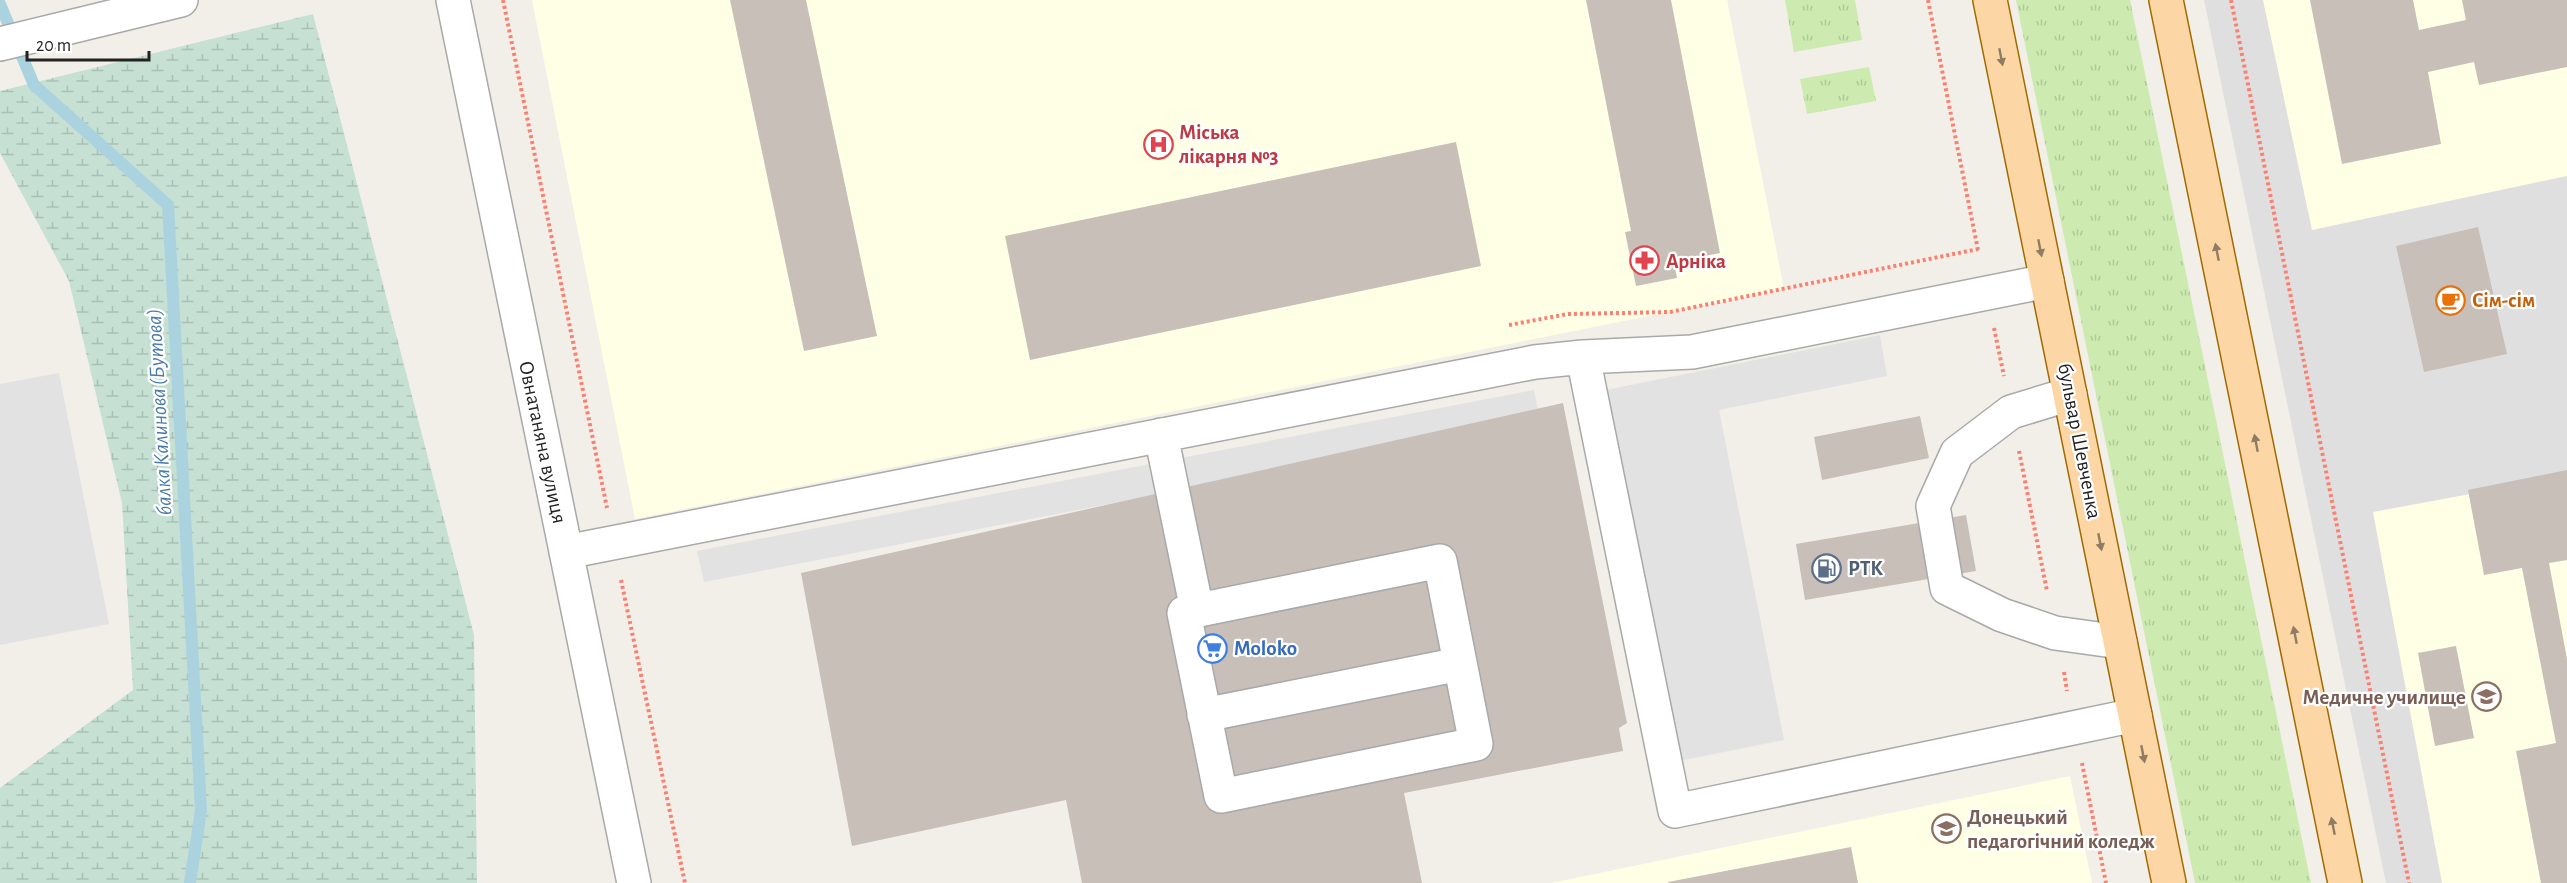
<svg xmlns="http://www.w3.org/2000/svg" width="2567" height="883" font-family="'Alegreya Sans',sans-serif">
	<style>
		.residential { fill: #e0dfdf }
		.education { fill: #ffffe5 }
		.grass { fill: url(#grass-tufts) }
		.wetland { fill: url(#wetland-marsh) }
		.parking { fill: #e2e2e2 }
		.lines { fill: none; stroke-linecap: round; stroke-linejoin: round }
		.stream { stroke: #aad3df; stroke-width: 12 }
		.building { fill: #c7bfb8 }
		.minor-casing { stroke: #a9a9a9; stroke-width: 36 }
		.major-casing { stroke: #a06b00; stroke-width: 36 }
		.path { stroke: #fa8072; stroke-width: 4; stroke-dasharray: 3 3; stroke-linecap: butt }
		.minor { stroke: #fff; stroke-width: 33 }
		.major { stroke: #fcd6a4; stroke-width: 33 }
		.oneway { fill: #8f7c63 }
		.labels { text-anchor: middle; stroke-width: 4.5; stroke-linejoin: round; paint-order: stroke }
		.health-label { font-size: 21px; font-weight: bold; fill: #be3a42; stroke: #fff; text-anchor: start }
		.food-label { font-size: 21px; font-weight: bold; fill: #c56008; stroke: #fff; text-anchor: start }
		.street-label { font-size: 21px; fill: #222; stroke: #fff }
		.service-label { font-size: 21px; font-weight: bold; fill: #4e5e75; stroke: #fff; text-anchor: start }
		.shop-label { font-size: 21px; font-weight: bold; fill: #366cbe; stroke: #fff; text-anchor: start }
		.education-label { font-size: 21px; font-weight: bold; fill: #785e54; stroke: #fff; text-anchor: end }
		.water-label { font-size: 22px; font-style: italic; fill: #4a7aab; stroke: #fff }
	</style>
	<defs>
		<pattern id="grass-tufts" width="24" height="20" patternUnits="userSpaceOnUse" patternTransform="scale(1.5)"><rect width="24" height="20" fill="#cdebb0"/><path d="M3 7l-1-3M5 7V3M7 7l1-3M15 17l-1-3M17 17v-4M19 17l1-3" fill="none" stroke="#b0c997"/></pattern>
		<pattern id="wetland-marsh" width="20" height="14" patternUnits="userSpaceOnUse" patternTransform="scale(1.5)"><rect width="20" height="14" fill="#c6e0d4"/><path d="M1 5h8M5 5V1M11 12h8M15 12V8" fill="none" stroke="#aac0b6"/></pattern>
	</defs>
	<rect width="100%" height="100%" fill="#f2efe9"/>
	<path class="residential" d="M2204,0H2567V883H2386Z"/>
	<path class="education" d="M532,0H1727L1784,289L635,519Z
		M2263,0H2567V176L2312,230Z
		M2567,476V883H2442L2373,512Z
		M2070,776L2092,883H1551Z"/>
	<path class="grass" d="M1785,0H1855L1862,40L1794,52Z
		M2016,0H2130L2311,883H2195Z
		M1869,67L1876,101L1807,114L1800,79Z"/>
	<path class="wetland" d="M313,14L474,635L477,883H0V788L133,690L122,503L69,281L0,153V91Z"/>
	<path class="parking" d="M1880,335L1887,376L1719,410L1784,740L1664,764L1591,393Z
		M59,373L109,624L0,645V384Z
		M1534,390L1540,421L704,582L697,551Z"/>
	<g class="lines">
		<path class="stream" d="M0,4L34,85L168,205L201,810L190,883"/>
	</g>
	<path class="building" d="M730,0H806L877,336L804,351Z
		M1586,0H1671L1720,253L1674,262L1677,278L1636,286L1625,232L1631,231Z
		M2310,0H2413L2419,30L2466,20L2462,0H2567V67L2479,85L2474,62L2428,72L2441,144L2342,164Z
		M1456,142L1481,266L1030,360L1005,236Z
		M2478,227L2507,354L2424,372L2396,246Z
		M1563,403L1627,723L1619,728L1623,751L1404,793L1422,883H1082L1066,800L852,846L801,573Z
		M1920,416L1929,458L1822,480L1814,437Z
		M2567,470V560L2549,563L2567,659V883H2541L2516,751L2556,743L2522,568L2484,575L2468,490Z
		M1966,515L1976,571L1805,600L1796,544Z
		M2456,646L2474,738L2435,746L2418,653Z
		M1851,847L1858,883H1668V882Z"/>
	<g class="lines">
		<defs>
			<path id="minor" d="M453,0L634,883
				M0,44L181,0
				M1583,357L1675,811L2135,715
				M2070,394L2011,412L1957,453L1933,506L1947,588L2002,615L2055,633L2120,642
				M1161,435L1197,610
				M566,552L1535,362L1583,357L1692,352L2047,281
				M1440,561L1476,744L1221,796L1184,613Z
				M1204,715L1460,664"/>
			<path id="major" d="M1990,0L2169,883
				M2166,0L2345,883"/>
		</defs>
		<use href="#minor" class="minor-casing"/>
		<use href="#major" class="major-casing"/>
		<path class="path" d="M503,0L607,508
			M1928,0L1978,250
			M2231,0L2409,883
			M1509,325L1568,314L1670,312L1978,249
			M1994,328L2004,376
			M2019,451L2047,591
			M621,580L685,883
			M2064,672L2067,691
			M2082,763L2106,883"/>
		<use href="#minor" class="minor"/>
		<use href="#major" class="major"/>
	</g>
	<defs><path id="oneway-solid" d="M-6-.8H1V-3.2L6.5 0L1 3.2V.8H-6Z" transform="scale(1.5)"/></defs>
	<g class="oneway">
		<use href="#oneway-solid" transform="translate(2001 57) rotate(79)"/>
		<use href="#oneway-solid" transform="translate(2040 248) rotate(79)"/>
		<use href="#oneway-solid" transform="translate(2217 252) rotate(-101)"/>
		<use href="#oneway-solid" transform="translate(2256 443) rotate(-101)"/>
		<use href="#oneway-solid" transform="translate(2100 542) rotate(79)"/>
		<use href="#oneway-solid" transform="translate(2295 635) rotate(-101)"/>
		<use href="#oneway-solid" transform="translate(2143 754) rotate(79)"/>
		<use href="#oneway-solid" transform="translate(2333 826) rotate(-101)"/>
	</g>
	<defs>
		<symbol id="hospital-ring" viewBox="-11 -11 22 22"><circle r="9.5" fill="#fff" stroke="#e0444e" stroke-width="1.5"/><path d="M-5-5h3v3.5h4V-5h3V5h-3V1.5h-4V5h-3Z" fill="#e0444e"/></symbol>
		<symbol id="pharmacy-ring" viewBox="-11 -11 22 22"><circle r="9.5" fill="#fff" stroke="#e0444e" stroke-width="1.5"/><path d="M-2-6h4v4h4v4h-4v4h-4v-4h-4v-4h4Z" fill="#e0444e"/></symbol>
		<symbol id="cafe-ring" viewBox="-11 -11 22 22"><circle r="9.5" fill="#fff" stroke="#e8710a" stroke-width="1.5"/><path d="M-5.5-4.5H6V0H3Q3 3.5 0 3.5H-2.5Q-5.5 3.5-5.5 0ZM3-3.2v2h1.7v-2ZM-6 4.5H4V6H-6Z" fill="#e8710a"/></symbol>
		<symbol id="fuel-ring" viewBox="-11 -11 22 22"><circle r="9.5" fill="#fff" stroke="#5c6f8a" stroke-width="1.5"/><path d="M-5.5-6h7V0h2V4h1.3V-2.5L3-4.5l.8-.8L6-3V5H2.5V1h-1V6h-7ZM-4.2-4.7v3.2H.2V-4.7Z" fill="#5c6f8a"/></symbol>
		<symbol id="supermarket-ring" viewBox="-11 -11 22 22"><circle r="9.5" fill="#fff" stroke="#3f7fe0" stroke-width="1.5"/><path d="M-6-5.5h2.5l.6 2H6L4.5 2H-2.5L-4.4-4H-6ZM-1.5 3.2a1.3 1.3 0 1 0 .1 0ZM3 3.2a1.3 1.3 0 1 0 .1 0Z" fill="#3f7fe0"/></symbol>
		<symbol id="university-ring" viewBox="-11 -11 22 22"><circle r="9.5" fill="#fff" stroke="#8d6e63" stroke-width="1.5"/><path d="M0-5L7-2L0 1L-7-2ZM-4 1L0 2.5L4 1V4Q0 6-4 4Z" fill="#8d6e63"/></symbol>
	</defs>
	<g fill-rule="evenodd">
		<use href="#hospital-ring" x="1142" y="128" width="33" height="33"/>
		<use href="#pharmacy-ring" x="1628" y="244" width="33" height="33"/>
		<use href="#cafe-ring" x="2434" y="284" width="33" height="33"/>
		<use href="#fuel-ring" x="1810" y="552" width="33" height="33"/>
		<use href="#supermarket-ring" x="1196" y="632" width="33" height="33"/>
		<use href="#university-ring" x="2470" y="680" width="33" height="33"/>
		<use href="#university-ring" x="1930" y="812" width="33" height="33"/>
	</g>
	<g class="labels">
		<g class="health-label">
			<text x="1179" y="139">Міська<tspan x="1179" dy="24">лікарня №3</tspan></text>
			<text x="1666" y="268">Арніка</text>
		</g>
		<g class="food-label">
			<text x="2472" y="307">Сім-сім</text>
		</g>
		<g class="street-label">
			<text transform="translate(2080 441) rotate(79)" y="7">бульвар Шевченка</text>
			<text transform="translate(543 442) rotate(78)" y="7">Овнатаняна вулиця</text>
		</g>
		<g class="service-label">
			<text x="1848" y="575">РТК</text>
		</g>
		<g class="shop-label">
			<text x="1234" y="655">Moloko</text>
		</g>
		<g class="education-label">
			<text x="2466" y="704">Медичне училище</text>
			<text x="1967" y="824" text-anchor="start">Донецький<tspan x="1967" dy="24">педагогічний коледж</tspan></text>
		</g>
		<g class="water-label">
			<text transform="translate(158 412) rotate(-93)" y="8">балка Калинова (Бутова)</text>
		</g>
	</g>
	<path d="M27 51v9h122v-9" fill="none" stroke="#222222" stroke-width="3"/>
	<text x="36" y="51" font-size="18" fill="#222222" stroke="#ffffff" stroke-width="4.5" paint-order="stroke">20 m</text>
</svg>
